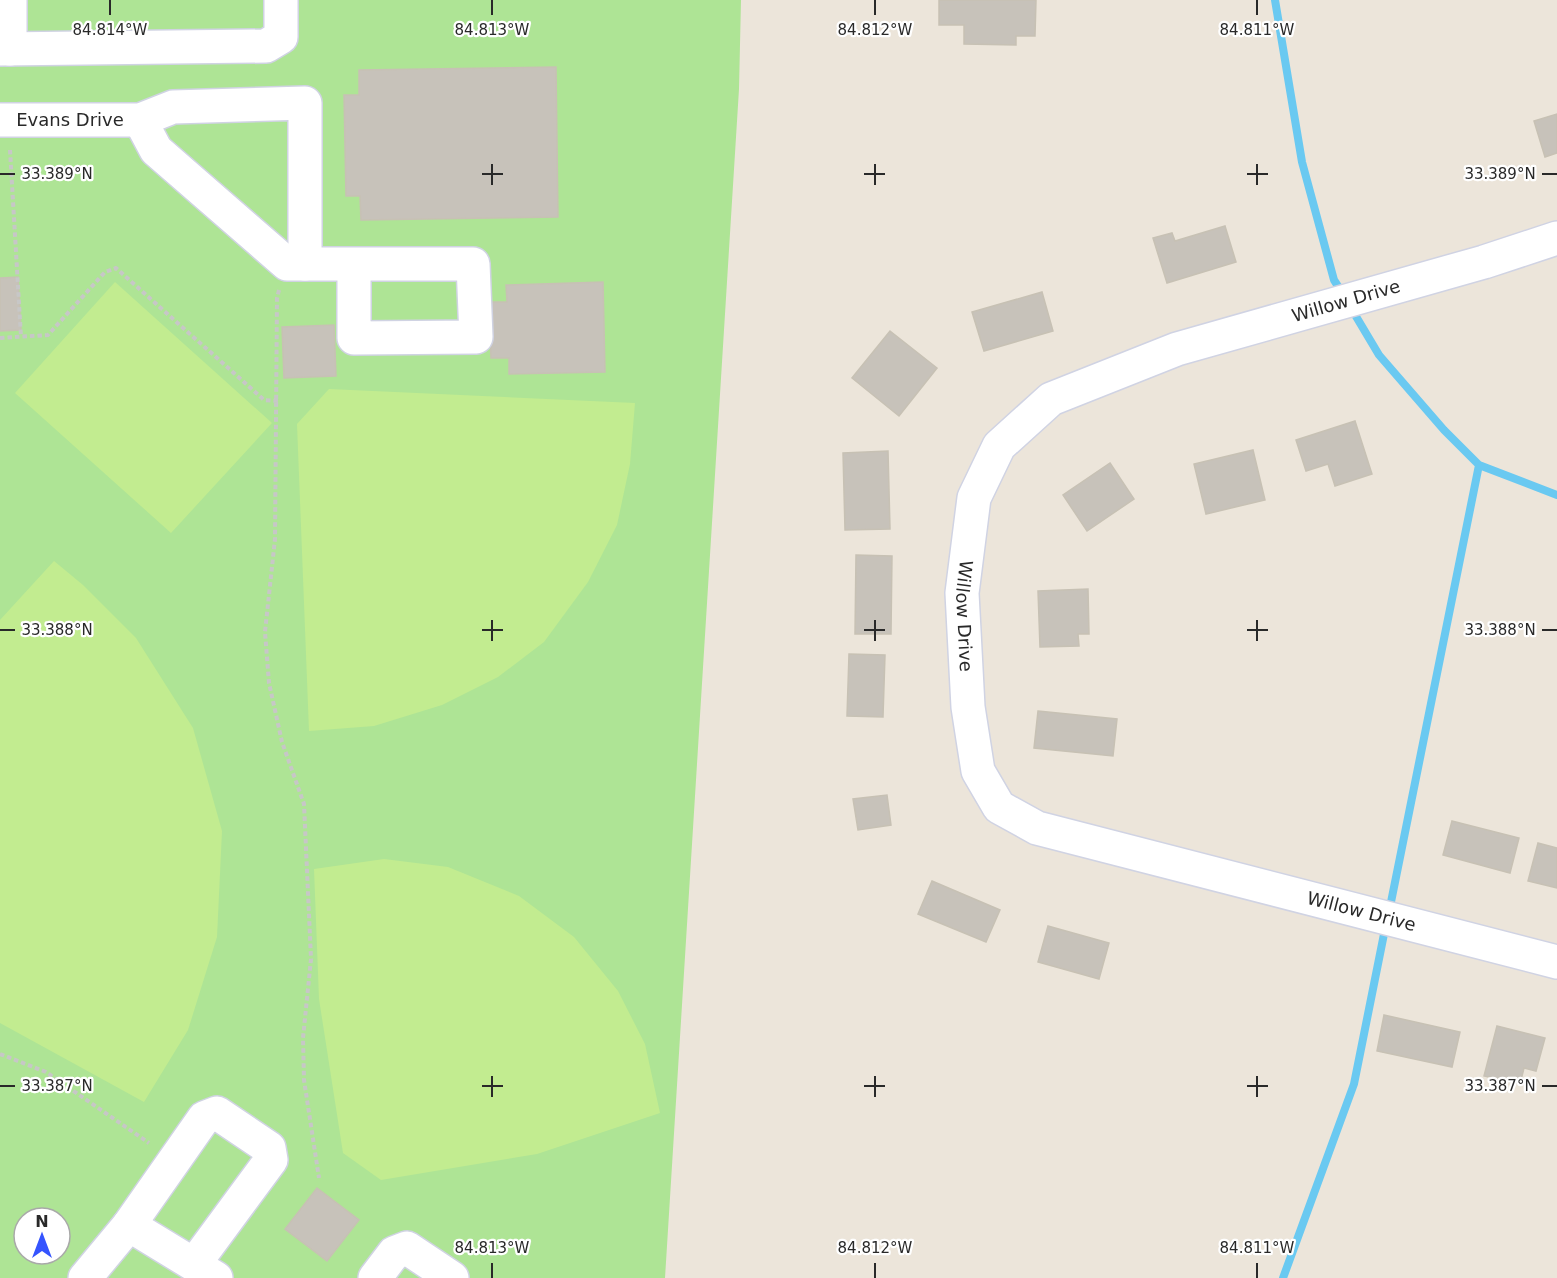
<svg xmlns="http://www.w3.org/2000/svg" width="1557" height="1278" font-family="'DejaVu Sans',sans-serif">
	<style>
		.green { fill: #aee495; fill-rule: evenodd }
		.pitch { fill: #c2ec90 }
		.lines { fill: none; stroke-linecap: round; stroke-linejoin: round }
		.stream { stroke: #6ac9f1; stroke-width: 8 }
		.building { fill: #c7c2ba; stroke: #c7c1b4; stroke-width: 1.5 }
		.minor-casing { stroke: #d0d3e3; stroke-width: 36 }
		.path { stroke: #c7c7c7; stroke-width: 4; stroke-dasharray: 4.5 3; stroke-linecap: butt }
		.minor { stroke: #fff; stroke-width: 33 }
		.ticks { fill: none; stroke: #292929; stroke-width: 2 }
		.labels { text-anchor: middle; stroke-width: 4.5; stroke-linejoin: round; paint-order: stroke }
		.street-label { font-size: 18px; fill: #292929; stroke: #fff }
		.ticks-label { font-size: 15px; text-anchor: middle; fill: #292929; stroke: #fff; stroke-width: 4.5; stroke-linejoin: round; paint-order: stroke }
	</style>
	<rect width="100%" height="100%" fill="#ece5da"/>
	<path class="green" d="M0,0H741L739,89L665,1278H0ZM24,1218H60V1254H24Z"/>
	<path class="pitch" d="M115,282L272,423L171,533L15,393Z
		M329,389L635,403L630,464L617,525L588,582L544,642L498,677L442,705L374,726L309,731L297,424Z
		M54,561L83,585L136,638L193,728L222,831L217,937L188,1030L144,1102L0,1023V620Z
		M384,859L448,867L519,896L574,937L618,991L645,1044L660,1113L537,1154L381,1180L343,1153L319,999L314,869Z"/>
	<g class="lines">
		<path class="stream" d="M1275,0L1302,162L1334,280L1343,294
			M1351,308L1379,355L1444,430L1479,465L1557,495
			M1389,912L1479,465
			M1283,1278L1354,1084L1386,924"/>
	</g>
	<path class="building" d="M939,0H1036L1035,36H1016V45L964,44V25H939Z
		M556,67L558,217L361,220L360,196H346L344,95H359V70Z
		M1557,114V153L1545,157L1534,121Z
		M1225,226L1236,262L1167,283L1153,238L1172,233L1175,241Z
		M18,277L21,330L0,331V278Z
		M603,282L605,372L509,374V358H491L489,302H507L506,285Z
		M1042,292L1053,331L984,351L972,312Z
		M334,325L336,376L284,378L282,327Z
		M890,331L937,368L899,416L852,378Z
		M1355,421L1372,474L1335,486L1328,464L1306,471L1296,440Z
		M1253,450L1265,500L1206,514L1194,464Z
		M888,451L890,529L845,530L843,453Z
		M1110,463L1134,499L1087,531L1063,495Z
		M856,555L892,556L891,634H855Z
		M1088,589L1089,634H1078L1079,646L1040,647L1038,591Z
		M849,654L885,655L883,717L847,716Z
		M1038,711L1117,719L1113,756L1034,748Z
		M887,795L891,825L858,830L853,799Z
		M1452,821L1519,838L1510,873L1443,855Z
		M1538,843L1557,848V888L1528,881Z
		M932,881L1000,910L986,942L918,914Z
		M1048,926L1109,943L1099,979L1038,962Z
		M1384,1015L1460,1032L1452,1067L1377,1051Z
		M1497,1026L1545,1038L1536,1071L1524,1068L1520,1084L1484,1076Z
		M317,1188L359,1220L327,1261L285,1229Z"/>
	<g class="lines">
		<defs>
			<g id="minor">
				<path d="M0,49L266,46L281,37V0"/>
				<path d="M10,49V0"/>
				<path id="s1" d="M0,120H140L173,107L305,103V264"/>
				<path d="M140,120L156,150L287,264H473L476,337L354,338V264"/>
				<path id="s2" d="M1557,238L1484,262L1177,349L1051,399L999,446L974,498L962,593L968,707L978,771L999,807L1037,828L1557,962"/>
				<path d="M129,1225L204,1118L217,1113L269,1148L271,1160L195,1263"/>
				<path d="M85,1278L129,1225L216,1278"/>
				<path d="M375,1278L394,1253L407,1248L452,1278"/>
			</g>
		</defs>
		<use href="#minor" class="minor-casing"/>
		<path class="path" d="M10,150L21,337
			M279,290L277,298L275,539L265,632L269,683L282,742L304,804L311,959L303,1038L304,1080L319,1178
			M0,338L48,335L105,272L116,268L264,400L278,401
			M0,1054L46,1072L149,1143"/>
		<use href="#minor" class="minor"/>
	</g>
	<path class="ticks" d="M110,0V15M492,0V15M875,0V15M1257,0V15M492,164V185M875,164V185M1257,164V185M0,174H15M482,174H503M864,174H885M1247,174H1268M1542,174H1557M492,620V641M875,620V641M1257,620V641M0,630H15M482,630H503M864,630H885M1247,630H1268M1542,630H1557M492,1076V1097M875,1076V1097M1257,1076V1097M0,1086H15M482,1086H503M864,1086H885M1247,1086H1268M1542,1086H1557M492,1263V1278M875,1263V1278M1257,1263V1278"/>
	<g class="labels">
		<g class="street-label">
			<text dy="6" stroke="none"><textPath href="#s1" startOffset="70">Evans Drive</textPath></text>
			<text transform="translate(1346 301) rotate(-16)" y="6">Willow Drive</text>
			<text dy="6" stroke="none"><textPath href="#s2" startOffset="778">Willow Drive</textPath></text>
			<text dy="6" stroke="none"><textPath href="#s2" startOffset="1354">Willow Drive</textPath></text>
		</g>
	</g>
	<g class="ticks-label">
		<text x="110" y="35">84.814°W</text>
		<text x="492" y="35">84.813°W</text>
		<text x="875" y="35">84.812°W</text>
		<text x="1257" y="35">84.811°W</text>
		<text x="57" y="179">33.389°N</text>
		<text x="1500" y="179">33.389°N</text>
		<text x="57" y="635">33.388°N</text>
		<text x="1500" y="635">33.388°N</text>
		<text x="57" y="1091">33.387°N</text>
		<text x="1500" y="1091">33.387°N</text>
		<text x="492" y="1253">84.813°W</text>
		<text x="875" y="1253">84.812°W</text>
		<text x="1257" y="1253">84.811°W</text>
	</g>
	<g transform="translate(42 1236)"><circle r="28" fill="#ffffff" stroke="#a9a9a9" stroke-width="1.5"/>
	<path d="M0-4.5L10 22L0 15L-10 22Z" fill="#3554fe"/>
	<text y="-9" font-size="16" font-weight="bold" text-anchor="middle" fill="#292929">N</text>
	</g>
</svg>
